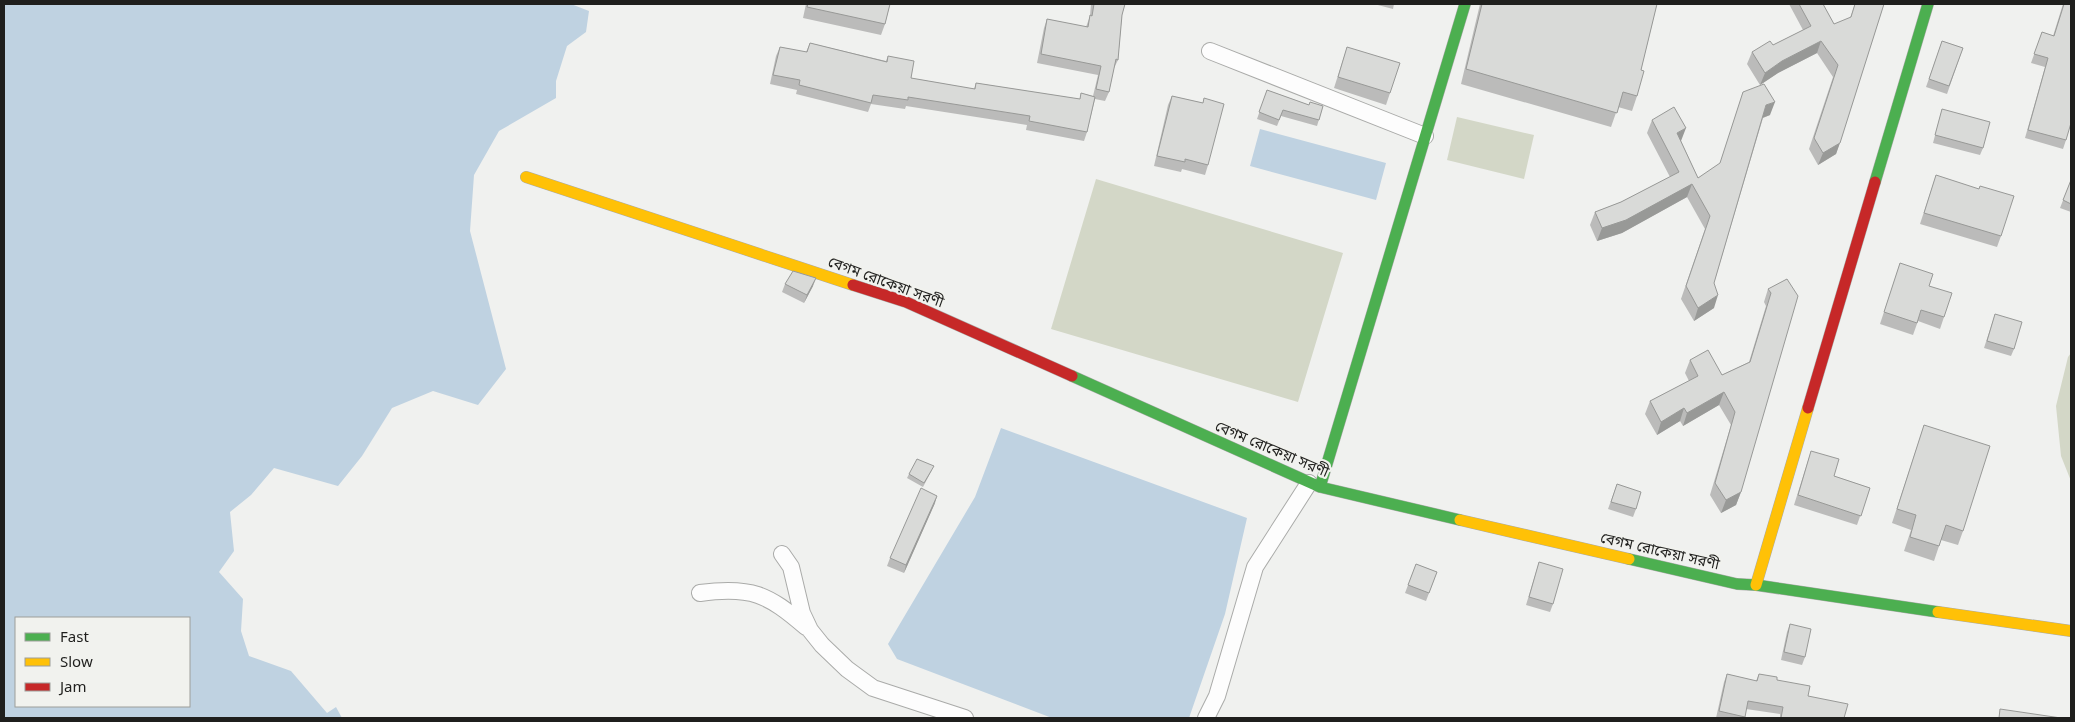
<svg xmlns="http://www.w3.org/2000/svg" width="2075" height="722" font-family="'Noto Sans','Noto Sans Bengali',sans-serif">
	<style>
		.green { fill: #d3d7c7 }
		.water { fill: #bfd2e1; fill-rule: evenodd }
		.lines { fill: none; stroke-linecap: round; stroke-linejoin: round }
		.street-casing { stroke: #aaaba9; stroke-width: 18 }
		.fast-casing { stroke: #aaaba9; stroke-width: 12 }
		.slow-casing { stroke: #aaaba9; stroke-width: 12 }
		.jam-casing { stroke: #aaaba9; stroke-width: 12 }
		.street { stroke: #fdfdfd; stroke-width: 16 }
		.fast { stroke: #4caf50; stroke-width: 11 }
		.slow { stroke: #ffc107; stroke-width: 11 }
		.jam { stroke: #c62828; stroke-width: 11 }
		.wall { fill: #bbbbba }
		.shaded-wall { fill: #989997 }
		.building { fill: #d9dad8; stroke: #989997 }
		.labels { text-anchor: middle; stroke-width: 4.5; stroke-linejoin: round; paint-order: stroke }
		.street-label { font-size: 15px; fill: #1f1f1d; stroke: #f1f2ee }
	</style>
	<rect width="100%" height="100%" fill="#f0f1ef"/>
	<path class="green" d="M1457,117L1534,135L1524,179L1447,160Z
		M1096,179L1343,253L1298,402L1051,329Z
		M2071,353V481L2061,456L2056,406L2068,357Z"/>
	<path class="water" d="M4,4H571L589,11L586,32L567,46L556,81V98L499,131L474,175L470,231L506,369L478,405L433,391L392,408L362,456L338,486L274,468L251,495L230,512L234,551L219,572L243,599L241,631L249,656L291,671L327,713L336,707L342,718H4ZM189,618V706H16V618Z
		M1260,129L1386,163L1376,200L1250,166Z
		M1001,428L1247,518L1225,614L1189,718H1052L897,659L888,644L975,497Z"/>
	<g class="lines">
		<defs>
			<path id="street" d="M1210,51L1425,136
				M782,554L791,567L802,613L810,630L822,645L847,669L873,688L965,718
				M700,593C751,586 768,594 806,627
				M1206,718L1217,696L1255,567L1309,483"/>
			<path id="fast" d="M1875,182L1928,4
				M1072,376L1320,487L1460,520
				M1320,487L1465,4
				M1629,559L1737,584L1756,585L1938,612"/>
			<path id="slow" d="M526,177L853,285
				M1460,520L1629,559
				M1756,585L1808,408
				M1938,612L2071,631"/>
			<path id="jam" d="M853,285L906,302L1072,376
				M1808,408L1875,182"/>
		</defs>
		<use href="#street" class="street-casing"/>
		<use href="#fast" class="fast-casing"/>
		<use href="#slow" class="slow-casing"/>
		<use href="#jam" class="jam-casing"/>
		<use href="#street" class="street"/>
		<use href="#fast" class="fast"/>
		<use href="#slow" class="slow"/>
		<use href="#jam" class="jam"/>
	</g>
	<path class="wall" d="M806,4H890L885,24L881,35L803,18Z
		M1091,4H1125L1122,15L1118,60L1114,68L1109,92L1105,101L1095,99L1087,132L1084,141L1026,130L1027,125L906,106L905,109L871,104L868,112L796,94L797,90L770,84L776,56L780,47L806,52L810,43L886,61L888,56L911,78L974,89L976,83L1080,99L1081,93L1093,96L1098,75L1037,63L1044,28L1047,19L1086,27L1090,16Z
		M1374,4H1394L1393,9Z
		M1480,4H1657L1641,70L1637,96L1632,111L1618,107L1611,127L1461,84Z
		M1789,4H1823L1834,24L1850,18L1855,4H1884L1836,154L1818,165L1809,149L1833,77L1817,53L1778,73L1760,85L1747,64L1752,52L1773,45L1803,30Z
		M2063,4H2071L2066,140L2063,149L2025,138L2045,67L2031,63L2042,32L2053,36Z
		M1942,41L1963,48L1947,94L1926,87Z
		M1347,47L1390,93L1386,105L1334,88Z
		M1267,90L1309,105L1323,106L1317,126L1281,116L1277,126L1257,119Z
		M1743,92L1770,115L1763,118L1714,283V308L1694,321L1681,299L1705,229L1687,197L1622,233L1597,241L1590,225L1595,212L1621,202L1670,177L1647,133L1652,120L1681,141L1698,178L1720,164Z
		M1172,96L1203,103L1204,98L1208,165L1205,175L1182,169L1181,172L1154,166L1168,105Z
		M1942,109L1983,148L1980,155L1933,143Z
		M1936,175L2001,236L1997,247L1920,224Z
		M2071,180V212L2060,208Z
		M1900,263L1929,286L1944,317L1940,329L1918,321L1913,335L1880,324Z
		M1787,279L1741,492L1736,505L1721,513L1710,495L1731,425L1719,405L1683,426L1680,421L1657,435L1645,414L1650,401L1689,381L1685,373L1690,360L1722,375L1749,362L1766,306L1764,302L1768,289Z
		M785,284L813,286L804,303L782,292Z
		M1995,314L2014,349L2011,356L1984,348Z
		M1924,425L1963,531L1958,545L1941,540L1934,561L1904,551L1911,530L1892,523Z
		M1811,451L1834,476L1870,488L1857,525L1794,505Z
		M932,470L923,487L907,478L909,474Z
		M1617,484L1636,509L1633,517L1608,509Z
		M935,503L904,573L887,566L890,558Z
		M1539,562L1553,604L1550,612L1526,605Z
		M1416,564L1437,572L1426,601L1405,593Z
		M1790,624L1805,657L1802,665L1781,660L1787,632Z
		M1727,674L1756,681L1759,674L1777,680L1808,696L1844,718H1780V714L1746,709L1744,718H1716L1724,682Z"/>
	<path class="shaded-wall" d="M1821,41L1817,53L1778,73L1760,85L1765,73L1782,61Z
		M1775,102L1770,115L1762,118L1766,105Z
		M1686,128L1681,141L1672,146L1677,133Z
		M1840,143L1836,154L1818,165L1823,153Z
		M1692,184L1687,197L1622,233L1597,241L1602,228Z
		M816,278L813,286L804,303L807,295Z
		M1718,295L1714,308L1694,321L1698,308Z
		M1724,392L1719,405L1683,426L1687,413Z
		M1684,408L1680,421L1657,435L1661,422Z
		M1741,492L1736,505L1721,513L1726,500Z
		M937,496L935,503L904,573L906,565Z"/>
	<path class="building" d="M808,4H890L885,24L807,7Z
		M1094,4H1125L1122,15L1118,60L1116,59L1109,92L1096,89L1101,66L1041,54L1047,19L1088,27L1090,15L1092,16Z
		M1482,4H1657L1641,70L1644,71L1637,96L1623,92L1617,113L1466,69Z
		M1799,4H1823L1834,24L1851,17L1855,4H1884L1840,143L1823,153L1814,138L1838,65L1821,41L1782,61L1765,73L1752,52L1770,41L1773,45L1811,26Z
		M2064,4H2071V123L2066,140L2028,130L2048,58L2034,54L2042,32L2054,36Z
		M1942,41L1963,48L1949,86L1929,79Z
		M810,43L887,62L888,56L914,61L911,78L975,89L976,83L1080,99L1081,93L1095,97L1087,132L1029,121L1030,116L908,97V100L873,95L871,103L799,85L800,80L773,75L780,47L807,52Z
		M1347,47L1400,63L1390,93L1338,77Z
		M1764,84L1775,102L1766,105L1714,283L1718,295L1698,308L1686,286L1710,216L1692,184L1626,220L1602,228L1595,212L1621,202L1679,172L1652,120L1674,107L1686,128L1677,133L1698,178L1720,163L1743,92Z
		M1267,90L1309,105L1310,102L1323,106L1319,120L1283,110L1279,120L1259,112Z
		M1172,96L1203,103L1204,98L1224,104L1208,165L1185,159V162L1157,156Z
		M1942,109L1990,122L1983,148L1935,135Z
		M1936,175L1979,189L1980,186L2014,196L2001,236L1924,213Z
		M2071,180V204L2063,200Z
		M1900,263L1933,274L1929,286L1952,293L1944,317L1921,310L1917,323L1884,312Z
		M793,271L816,278L807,295L785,284Z
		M1787,279L1798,296L1741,492L1726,500L1715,483L1735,412L1724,392L1687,413L1684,408L1661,422L1650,401L1698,376L1690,360L1708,350L1722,375L1750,362L1771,293L1768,289Z
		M1995,314L2022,322L2014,349L1987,341Z
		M1924,425L1990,446L1963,531L1946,525L1939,546L1910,537L1916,515L1897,509Z
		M1811,451L1839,459L1834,476L1870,488L1861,516L1798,495Z
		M917,459L934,466L924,483L909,474Z
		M1617,484L1641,492L1636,509L1611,502Z
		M921,488L937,496L906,565L890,558Z
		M1539,562L1563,569L1553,604L1529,597Z
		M1416,564L1437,572L1429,593L1408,585Z
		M1790,624L1811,629L1805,657L1784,652Z
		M1727,674L1757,681L1759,674L1777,677V680L1810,686L1808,696L1848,704L1844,718H1781L1783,707L1748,701L1745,717L1719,711Z
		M2000,709L2061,718H1999Z"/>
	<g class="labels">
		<g class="street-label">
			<text transform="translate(886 282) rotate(20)" y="5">বেগম রোকেয়া সরণী</text>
			<text transform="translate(1272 449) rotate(23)" y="5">বেগম রোকেয়া সরণী</text>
			<text transform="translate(1660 551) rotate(13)" y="5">বেগম রোকেয়া সরণী</text>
		</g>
	</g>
	<rect width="2075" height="722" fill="none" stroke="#1f1f1d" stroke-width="10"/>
	<rect x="15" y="617" width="175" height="90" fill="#f1f2ee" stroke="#9d9e9a"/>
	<rect x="25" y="633" width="25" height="8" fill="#4caf50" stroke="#9d9e9a"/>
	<text x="60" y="642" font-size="15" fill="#1f1f1d">Fast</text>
	<rect x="25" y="658" width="25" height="8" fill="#ffc107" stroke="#9d9e9a"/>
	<text x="60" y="667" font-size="15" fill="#1f1f1d">Slow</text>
	<rect x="25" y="683" width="25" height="8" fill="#c62828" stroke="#9d9e9a"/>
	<text x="60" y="692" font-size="15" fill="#1f1f1d">Jam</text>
</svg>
